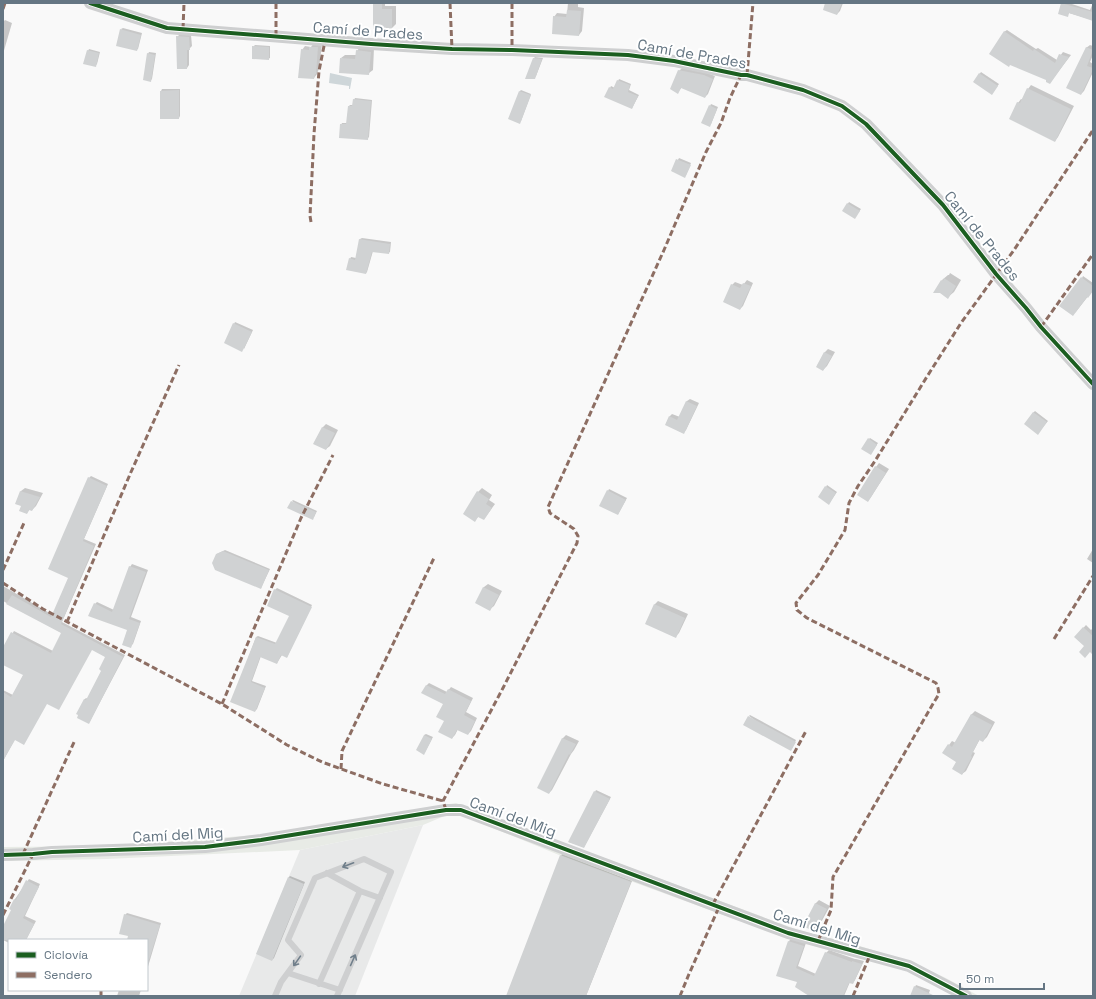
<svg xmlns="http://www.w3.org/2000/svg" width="1096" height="999" font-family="'Space Grotesk',sans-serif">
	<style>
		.built { fill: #e8e9e9 }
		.green { fill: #e8ebe6 }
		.water { fill: #ced6d9 }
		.shadow { fill: #0003 }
		.building { fill: #d0d2d3 }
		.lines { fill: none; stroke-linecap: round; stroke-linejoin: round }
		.service { stroke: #cecfd0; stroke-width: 6 }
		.minor { stroke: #cecfd0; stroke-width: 12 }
		.quiet { stroke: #8d6e63; stroke-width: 3; stroke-dasharray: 6 3; stroke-linecap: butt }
		.cycleway-casing { stroke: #fff; stroke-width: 6 }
		.cycleway { stroke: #1b5e20; stroke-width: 4 }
		.oneway { stroke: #707f8b }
		.labels { text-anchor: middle; stroke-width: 4; stroke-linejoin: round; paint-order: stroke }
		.street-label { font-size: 15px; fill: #657683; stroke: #fff }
	</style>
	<rect width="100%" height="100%" fill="#f9f9f9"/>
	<path class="built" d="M423,825L355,996H239L300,850Z"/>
	<path class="green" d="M456,803L798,930C844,941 889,953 933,972C949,979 964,988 979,996H954L905,970L770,932L559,855L454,812L423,825L300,850L107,859L3,861V847L108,846L296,832L430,807Z"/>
	<path class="water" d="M330,73L352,78L350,89H349V86L329,83Z"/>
	<path class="shadow" d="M373,3H385V6H396V24L392,28Z
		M568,3H578V7L584,8L582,31L579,35L554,17L557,13L567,14Z
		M826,3H843L840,11L837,14Z
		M1062,3H1069L1090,10L1093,3V20L1069,13L1067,16L1059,13Z
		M5,20L12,23L3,54V22Z
		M123,28L142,33L138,49L136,50L121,29Z
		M1007,30L1036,49L1038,48L1057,60L1063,52L1071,55L1052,80H1048L1004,32Z
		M180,34L191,35L192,46L189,49V65L187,68L177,37Z
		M314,43L322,44L319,69L318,71L317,74L314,78L302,50L305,46L311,47Z
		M255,45L270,46V58L268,59L253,47Z
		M1090,45L1093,46V55L1090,62L1093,64V72L1084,91L1081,94L1086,48Z
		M360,47L374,48L373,70L369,73L341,58L345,55H356L357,51Z
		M89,49L100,52L97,64L95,66L88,51Z
		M149,52L156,53L152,79L150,81L148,54Z
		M535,57L543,58L536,76L534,78L533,59Z
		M682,68L707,73L715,76L708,94L705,97L682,87L678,92L679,71Z
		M981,72L999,84L993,92L974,82Z
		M619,79L631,84L629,90L639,95L632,108L610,88L611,86L615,88Z
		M1031,85L1074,106L1058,137L1055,141L1018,103L1021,99L1023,100L1028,89Z
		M162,89H180V116L179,118H161V91Z
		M521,90L531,94L521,121L520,91Z
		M355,98L372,100L369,137L367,139L341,125L342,123H348L349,106L350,105H353L354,100Z
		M711,104L718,107L711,124L710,106Z
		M679,158L691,163L686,175L672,171Z
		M849,202L861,209L856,216L844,210Z
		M362,238L391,242L390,252L388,253L373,251L367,272L366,273L350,259L351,257L356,258L360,239Z
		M950,273L961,280L954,292L948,297L942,280L948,275H949Z
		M1083,276L1093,283V290L1075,313L1082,278Z
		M747,280L753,283L743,306L740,309L732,285L735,282L743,285Z
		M235,322L253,330L244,349L234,324Z
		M828,349L835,352L827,366L823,370L817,366L825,352Z
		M690,399L699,403L686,430L683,433L666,424L670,416L672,414L680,417L687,401Z
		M1035,411L1048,421L1039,432L1033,413Z
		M326,424L338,430L330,446L326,449L314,443L323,427Z
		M870,438L878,443L872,452L869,439Z
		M879,463L889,469L871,497L868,501L876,467Z
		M91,476L108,484L84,539L96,544L62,622L125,655L90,721L84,700L86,698L88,699L102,670L106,657L92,649L15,739L3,761V690L13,695L24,674L3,664V649L14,631L53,651L62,633L3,601V586L53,615L69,577L89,478Z
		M827,485L837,492L830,502L826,487Z
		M25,488L43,493L36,506L32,510L30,509L27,513L22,506L21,491Z
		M482,488L492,495L489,500L495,504L487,515L484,519L479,516L475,520L478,492Z
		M609,489L627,498L618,514L608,491Z
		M293,500L317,511L314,517L292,501Z
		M1093,549V563L1087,559Z
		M225,550L270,569L261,588L217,554Z
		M132,564L148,570L131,617L141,621L133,644L130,646L129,630L95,604L97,602L114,610L130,567Z
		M488,584L502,591L494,606L490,609L476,602L484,587Z
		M277,588L312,605L287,657L282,655L277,663L261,656L252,681L266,686L257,709L255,711L232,702L256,637L258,636L277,643L290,616L275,590Z
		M658,601L688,614L679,633L675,637L646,623L655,604Z
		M1086,625L1091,630L1093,628V648L1085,646L1075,637Z
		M429,683L447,692L451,687L473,698L466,712L477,718L471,731L468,734L458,729L455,735L452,738L445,721L444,704L423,693L427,685Z
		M975,711L995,722L987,737L983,741L980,739L973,752L975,753L966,771L962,774L957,762L949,745L952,741L956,743L971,715Z
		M750,715L796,740L792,748L749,716Z
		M426,734L433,737L425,752L424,735Z
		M566,735L579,741L574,750L571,754L552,790L549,793L539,788L563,738Z
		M596,790L611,797L584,847L569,842Z
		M562,854L632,881L586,996H508L561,856Z
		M290,876L305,882L274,958L272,960L289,877Z
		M29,879L40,884L25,916L36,921L26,940H9V943L3,940V928L12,910L10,909L15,899Z
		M819,900L830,906L818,928L815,931V904Z
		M127,913L161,923L147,970V940H128L130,936L125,915Z
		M791,939L806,943L798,966L816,974L826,953L829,950L855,959H856L864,961L855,980L853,983L850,982L844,996H811L799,982L789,941Z
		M916,985L930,990L928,996H912L915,987Z
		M119,990H141L139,996H117Z"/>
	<path class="building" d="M373,3H382V9H392V29H373Z
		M825,3H842L837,15L823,10Z
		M1061,3L1093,12V21L1069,13L1068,17L1058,14Z
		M567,10L581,11L579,36L552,34L553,16L566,17Z
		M120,29L141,35L137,51L116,46Z
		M1004,31L1033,51L1034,49L1055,63L1059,54L1069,57L1050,84L1046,82V80L1010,65L1009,67L989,54Z
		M176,36L189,37L190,50H187V69H177Z
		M252,46L269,47V60L252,59Z
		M309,47H318L316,74H315L314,79L298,78L301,49L309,50Z
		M1086,47L1093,50L1087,66L1093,68V70L1081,95L1066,88Z
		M87,50L99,53L96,67L83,64Z
		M356,50L371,52L369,75L339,73L340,58L355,59Z
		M147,53L155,55L151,82L143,80Z
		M533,58L542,59L535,79H525Z
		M678,70L704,75L713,79L705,98L681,88L678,94L670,89Z
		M979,73L998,86L992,95L973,82Z
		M617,80L630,85L628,92L638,96L632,109L604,97L609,87L613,89Z
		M1027,88L1071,109L1055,142L1009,119L1017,102L1020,103Z
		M179,90V119H160V91Z
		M519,91L531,95L520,124L508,119Z
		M353,99L371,101L368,140L339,138L340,124H346L348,106H352Z
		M709,105L717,109L710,127L701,123Z
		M676,159L691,165L685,178L671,171Z
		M847,203L860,211L855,219L842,211Z
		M359,239L390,244L389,254L372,252L366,274L346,270L349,258L355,260Z
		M1081,277L1093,286V291L1088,298L1087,297L1073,316L1059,306Z
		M944,278L956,286L948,299L940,293H933L941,280L943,281Z
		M743,283L751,286L740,310L723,302L731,284L740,288Z
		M233,323L252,332L242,352L224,343Z
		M824,352L832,356L823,371L816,367Z
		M686,401L697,406L684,434L665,425L669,416L677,420Z
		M1033,412L1047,422L1038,435L1024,424Z
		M322,427L335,433L326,450L313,444Z
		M868,438L877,445L871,455L861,449Z
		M875,466L886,473L868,502L857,495Z
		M88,477L107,486L83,541L94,546L61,624L123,657L89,724L77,718L78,715L76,714L84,699L86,700L101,671L99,669L105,657L92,650L59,710L47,704L24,745L15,740L3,761V692L11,697L23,675L3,665V647L11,632L51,653L61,633L6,604L12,595L51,617L68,578L48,569Z
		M825,486L836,493L829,505L818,497Z
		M607,490L626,500L618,515L599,506Z
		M20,491L40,497L32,511L29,510L27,514L19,511L21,506L15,504Z
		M477,491L489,499L486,504L492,508L484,520L478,517L475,522L463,514Z
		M291,501L316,512L313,520L287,508Z
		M223,551L269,570L261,589L215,570L212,563L216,554Z
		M129,566L146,572L129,619L140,623L131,648L122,645L127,630L88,616L94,603L112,612Z
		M483,587L499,595L490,611L475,603Z
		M274,589L312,607L287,658L281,655L277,664L260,657L251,682L265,688L255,712L230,702L256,637L275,644L289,616L267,606Z
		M654,604L685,618L676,638L645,624Z
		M1083,627L1093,636V655L1090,652L1085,658L1079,652L1084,646L1074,637Z
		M426,685L445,694L448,689L471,701L464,715L475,721L468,735L457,730L452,739L438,732L444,721L436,717L443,704L421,693Z
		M971,714L992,725L983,742L979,740L971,756L972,757L962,775L952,769L956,762L942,753L948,744L952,747Z
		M748,716L796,742L791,751L743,725Z
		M424,735L432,739L424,755L416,750Z
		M562,738L576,744L570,755L569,754L549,794L537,788Z
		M594,791L610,799L584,848L568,842Z
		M560,855L631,882L586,996H506Z
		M288,877L304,884L272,961L256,954Z
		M26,880L39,887L23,918L34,924L26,940H3V926L11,910L9,909L14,899L16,900Z
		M815,903L827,909L815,932L803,926Z
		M124,914L160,925L149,960H147V940H127L128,936L119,934Z
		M788,941L804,946L796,968L814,976L825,952L852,962V961L862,964L853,984L849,983L843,996H809L795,987L797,982L776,976Z
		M914,986L935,996H910Z"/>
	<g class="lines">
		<path class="service" d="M327,873L360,891L380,898
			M288,973L340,990
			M319,984L360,891
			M275,996L281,982L301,955L288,940L315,878L364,859L391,872L337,996"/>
		<path class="minor" d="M90,3L167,28L371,44L452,49L512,50L628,55L674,61L741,75H747L803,90L842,106L866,124L943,205L996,274L1026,308L1041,327L1093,384
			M3,855L33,854L52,852L205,847L261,840L446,810H461L788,933L909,966L966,996"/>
		<path class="quiet" d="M276,3V37
			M450,3L452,49
			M512,3V50
			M3,9L5,3
			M183,29L184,3
			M747,75L753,3
			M311,222L310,216L314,134L319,71L325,41
			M1041,327L1093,254
			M3,570L24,523
			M3,583L43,609L222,704L287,745L322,762L383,784L443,801
			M67,622L131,472L179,365
			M1054,639L1093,576
			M222,704L301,518L333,455
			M341,769L342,751L434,558
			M446,810L443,801L503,688L577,543L578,536L574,529L550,513L548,507L664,250L706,152L721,123L730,98L741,75
			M23,854L75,740
			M713,904L806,731
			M3,915L33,854
			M818,941L831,910L833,877L934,702L939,694L938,688L936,683L807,618L797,610L796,603L818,575L845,530L849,503L858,486L875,461L928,375L961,323L1014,250L1093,130
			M101,996V990
			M680,996L689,974L719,907
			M853,996L870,955"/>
		<defs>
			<path id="cycleway" d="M90,3L167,28L371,44L452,49L512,50L628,55L674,61L741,75H747L803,90L842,106L866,124L943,205L996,274L1026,308L1041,327L1093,384
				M3,855L33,854L52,852L205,847L261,840L446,810H461L788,933L909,966L966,996"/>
		</defs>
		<use href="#cycleway" class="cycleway-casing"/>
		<use href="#cycleway" class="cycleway"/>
	</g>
	<defs><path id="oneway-shaft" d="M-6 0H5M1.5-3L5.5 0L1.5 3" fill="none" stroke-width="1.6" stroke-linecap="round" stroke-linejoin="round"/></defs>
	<g class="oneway">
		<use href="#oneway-shaft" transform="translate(348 865) rotate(159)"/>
		<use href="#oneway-shaft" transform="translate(353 960) rotate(-66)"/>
		<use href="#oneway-shaft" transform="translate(297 961) rotate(125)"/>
	</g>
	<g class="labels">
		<g class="street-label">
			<text transform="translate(368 31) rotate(4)" y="5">Camí de Prades</text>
			<text transform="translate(692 54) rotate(10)" y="5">Camí de Prades</text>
			<text transform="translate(982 236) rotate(51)" y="5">Camí de Prades</text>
			<text transform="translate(513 817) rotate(20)" y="5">Camí del Mig</text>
			<text transform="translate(178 835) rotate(-3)" y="5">Camí del Mig</text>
			<text transform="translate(817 927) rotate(17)" y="5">Camí del Mig</text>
		</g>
	</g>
	<rect width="1096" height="999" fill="none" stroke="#657683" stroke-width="8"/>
	<rect x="8" y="939" width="140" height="52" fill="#ffffff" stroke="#c1c8cd"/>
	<rect x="16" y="952" width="20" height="6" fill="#1b5e20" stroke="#c1c8cd"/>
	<text x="44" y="959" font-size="12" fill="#657683">Ciclovía</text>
	<rect x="16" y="972" width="20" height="6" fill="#8d6e63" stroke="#c1c8cd"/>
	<text x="44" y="979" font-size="12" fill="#657683">Sendero</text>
	<path d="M960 983v6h84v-6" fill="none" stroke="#657683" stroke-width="2"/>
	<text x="966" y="983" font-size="12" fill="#657683" stroke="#ffffff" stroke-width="3" paint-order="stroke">50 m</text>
</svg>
